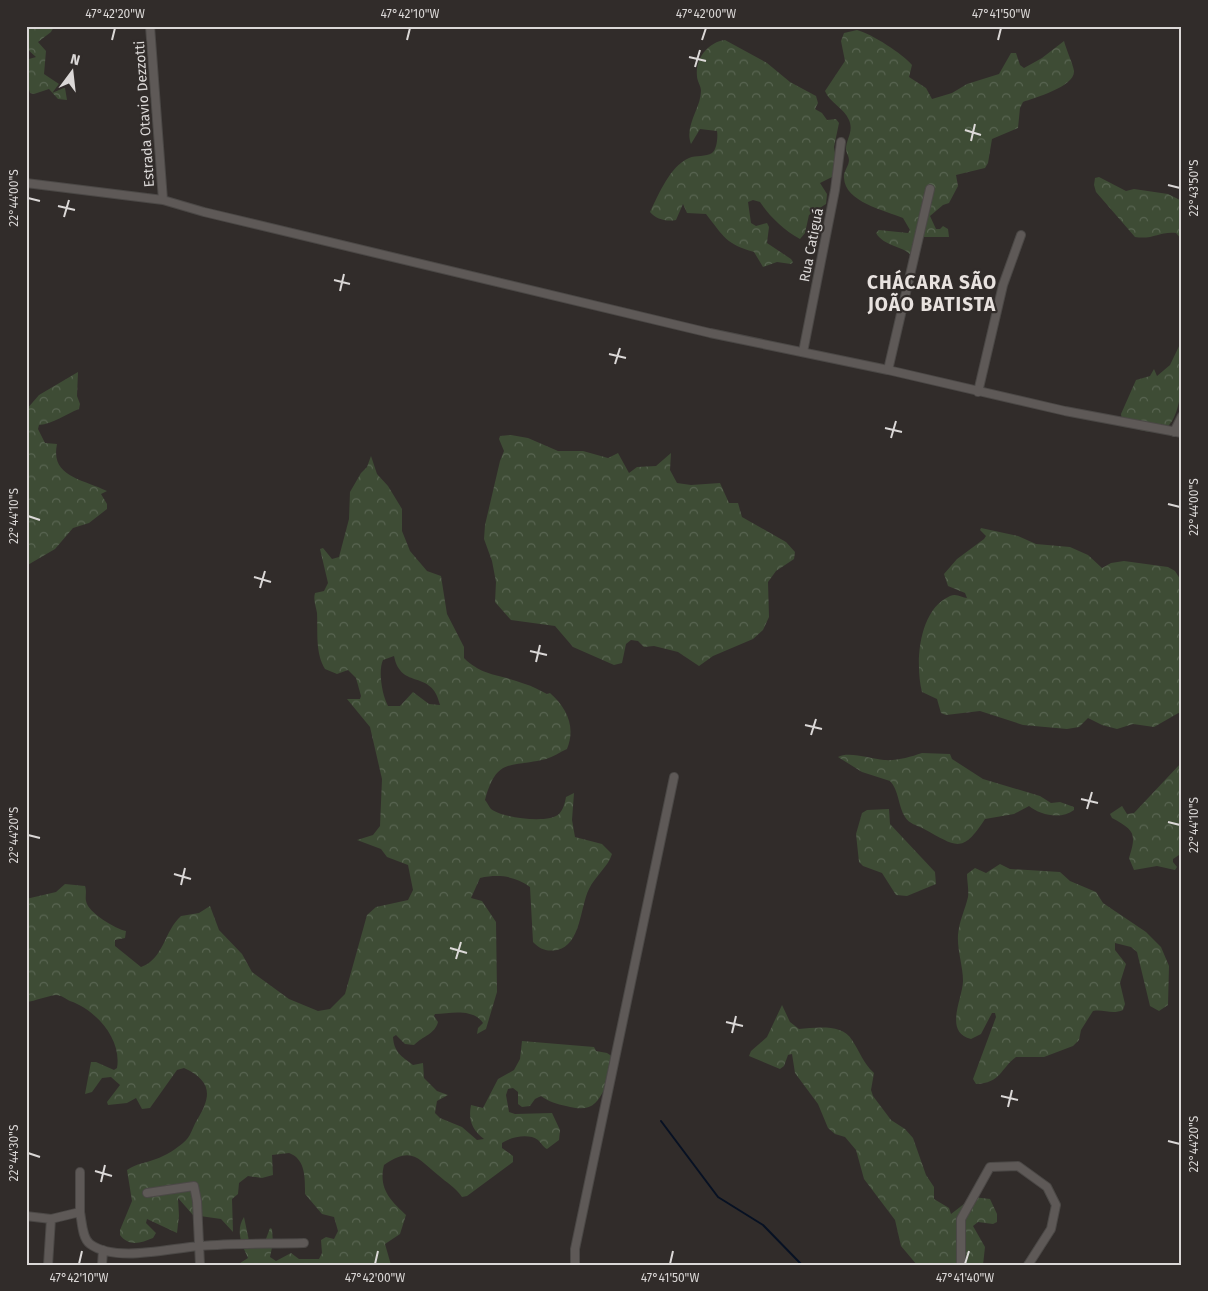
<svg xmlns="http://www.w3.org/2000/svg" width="1208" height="1291" font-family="'Fira Sans',sans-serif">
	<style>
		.forest { fill: url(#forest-crowns); fill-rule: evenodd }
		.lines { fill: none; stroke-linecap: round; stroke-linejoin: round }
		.stream { stroke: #071123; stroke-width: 2 }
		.minor-casing { stroke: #4b4846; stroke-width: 10 }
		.minor { stroke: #5e5957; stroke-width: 8 }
		.ticks { fill: none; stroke: #dbd8d7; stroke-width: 2 }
		.labels { text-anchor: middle; stroke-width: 4.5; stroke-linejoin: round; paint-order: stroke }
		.street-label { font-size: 14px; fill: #dbd8d7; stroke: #312c2a }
		.district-label { font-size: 19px; font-weight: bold; letter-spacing: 1px; fill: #e8e2df; stroke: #312c2a }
		.neatline { fill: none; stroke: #dbd8d7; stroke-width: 2 }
		.ticks-label { font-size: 12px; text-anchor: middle; fill: #dbd8d7 }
	</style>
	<defs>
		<pattern id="forest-crowns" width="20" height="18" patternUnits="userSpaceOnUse" patternTransform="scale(1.25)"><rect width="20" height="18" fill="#3e4c35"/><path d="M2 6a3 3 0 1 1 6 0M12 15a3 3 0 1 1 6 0" fill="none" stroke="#596552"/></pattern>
	</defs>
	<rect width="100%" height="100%" fill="#312c2a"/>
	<path class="forest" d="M26,26H54L51,32L38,42L46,51L44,74L65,88L67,100L58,99L49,89L34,94L30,93C27,83 23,70 29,59L36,57L26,48Z
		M857,30C872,34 903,54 912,65L909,77L926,88L932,99L952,93L967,84L999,74L1011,53H1016L1020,65L1024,68L1042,58L1064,41C1066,49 1073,64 1074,71C1075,87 1034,98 1023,102L1020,108L1018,128L992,139L988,163L985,168L956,175L958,186L949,203L943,205L930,216L936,229H940L943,226L948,229L949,237H923L914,259C906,245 885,248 876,233L879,230L908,233L910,230L903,218C884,210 845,202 844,178C843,172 849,166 849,160C849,156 846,153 846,149C846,139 854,132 849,120C844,108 830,103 825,91L845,61L841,41L844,33Z
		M725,40L767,63L790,82L816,96L818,103L815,109L822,113L827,120L836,119L839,123L834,147L837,165L832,177L820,183L827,194L826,204L809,215L805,233L800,239C784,230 770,217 760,202L753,200L748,202L751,223L756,226L767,223L769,227L767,243L791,259L793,262L791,264L777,262L763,267L754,252C726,244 724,237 706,214L687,213L683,204L676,220C666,222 656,219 650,212C659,194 670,166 689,158C696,155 706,157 712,153C717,150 718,136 717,131L700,129L691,144C684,126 701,108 701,91C701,86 697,81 697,76C695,59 708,42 725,40Z
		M1099,177L1126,191L1134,189L1168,194L1182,201V240L1176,233C1160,231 1153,240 1135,237L1096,192L1094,185L1095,178Z
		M1182,340C1182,361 1186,421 1161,431C1149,435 1135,427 1123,427L1121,414L1136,380L1150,376L1154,369L1157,376L1170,365Z
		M78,372L77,396L80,404L79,409C66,414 53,424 39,425L38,429L45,443L57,444C50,477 83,479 107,491L101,494L107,504V509L89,523L73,528L55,549L26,566V410L39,395Z
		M511,435L528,438L558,451H583L608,458L618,453L629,473L637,467L656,466L671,453L670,470L677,483L691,485L720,483L729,503H738L742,517L786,542L795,552L794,559L776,571L768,582L769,617L763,630L753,639L713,656L699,666L678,652L654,646L644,647L638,641L631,640L626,644L622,663L614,665L573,647L555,626L511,620L495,602L496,582L492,561L484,539L485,525L500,461L504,451L499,439L500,436Z
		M371,456L377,474L388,486L402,509V531L410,551L427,571L441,576L447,614L464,647V658C483,677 501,674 525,684C532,686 539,690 547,694L550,693C567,708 576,727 567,749C560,752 553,757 546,759C511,768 497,756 485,800C487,802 489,807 491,809C502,818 549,824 559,814C563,810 565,803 566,797L574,793L572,820L575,837L602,844L612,854C608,867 595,876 589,889C580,907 581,945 557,950C546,952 540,949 533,942L530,887C515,876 499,874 480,878L471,898L482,901L496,922L497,992L486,1029L477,1034L478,1028L483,1023C473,1008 451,1013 435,1014L434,1016L438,1022C435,1034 423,1036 414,1045L405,1044L396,1035L393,1037C394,1052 401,1056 413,1065L423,1063L424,1078L437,1091L448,1095L437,1101L435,1113L440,1118L462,1127L477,1140L484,1139C472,1130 468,1120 471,1105L483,1108L498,1079L514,1070L520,1059L522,1041L594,1047L596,1051L607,1053L613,1057C613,1069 611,1076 606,1086C596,1107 589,1112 566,1106C557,1104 549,1102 541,1096L535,1099L530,1106L522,1107L518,1104V1092L513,1088L508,1089L506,1095L509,1112L515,1114L552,1113L560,1130L559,1140L547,1149C543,1147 542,1144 538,1140C529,1133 510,1137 502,1143V1148L513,1156V1162L467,1196L462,1197C455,1187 447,1183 438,1175C417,1158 412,1146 384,1165C378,1189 391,1201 406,1215L400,1234L385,1244L391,1265H237L248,1258C242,1245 235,1231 244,1217L249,1241L254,1247H263L270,1228L272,1229L273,1243L270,1257L276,1261L291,1253L299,1259H319L322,1253L321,1240L326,1237L334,1239L338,1231L334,1217L322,1214L305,1194C305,1179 306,1159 289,1153L272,1155L273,1175L262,1178L248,1176L239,1183L238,1194L232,1199L233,1232L221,1219L193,1215L178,1198L179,1216L177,1233L147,1219L146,1223L156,1233L153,1238C141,1243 129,1247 120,1235V1230L132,1201L127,1170C137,1163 146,1163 156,1159C165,1156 176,1149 183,1143C191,1137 192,1128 197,1120C212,1096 212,1081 184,1068L177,1070L150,1108L142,1109L136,1098L127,1103L108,1105L107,1102L120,1085L111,1077L102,1078L92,1092L85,1094L91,1062H96L114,1070L117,1068C122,1039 96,1010 70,1001C66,999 61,995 56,995C46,996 36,1001 26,1002V899L56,892L65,884L85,886C87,892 85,896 86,901C88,913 116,929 126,931L125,938L115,940V946L141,967C164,959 164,931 181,916L199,913L210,906L219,930L242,954L252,972L289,999L318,1011L330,1009L345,994L367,915L376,907L408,900L413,890L408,865L387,857L381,849L357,840L373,835L380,826L382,779L370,727L347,699H360L361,696L356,678L348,670L337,674L325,669C315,652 318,632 317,613C316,606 313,600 315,593L324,591L328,583L320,549L323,548L332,559L339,557L349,519L350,492L361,473L367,467ZM394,656C401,691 432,668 440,705L429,704L413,692L400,706H388C382,695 378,671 383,660Z
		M981,528L1018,536L1036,544L1070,547L1088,555L1102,568L1111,563L1124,561L1168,567L1175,571L1182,582V711L1154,727L1133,724L1117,729L1102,725L1088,718L1079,727L1067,729L1023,725L980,711L946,715L941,713L937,699L922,692C915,664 918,610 950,596C957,593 962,598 967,598L965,593L948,586L944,574L957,559L984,539L986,536L980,530Z
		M922,753L950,754L952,759L983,779L1040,796L1051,803L1060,802L1074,807V810C1061,820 1040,815 1029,806L1014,814L985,819C962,855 956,846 924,829C917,825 909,824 905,817C898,806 899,790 890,781L862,772L838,757C849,751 871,759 884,760C897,761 910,757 922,753Z
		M1182,762V853L1173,859V862L1177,867L1175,870L1157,866L1134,870L1129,858C1137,833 1134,830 1112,818L1110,814L1122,806L1127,814L1134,813Z
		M889,809L890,824L935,872L936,884L907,896L896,895L882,873L863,866L859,862L856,834L862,813L867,810Z
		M1000,864L1010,869L1060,872L1070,881L1096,892L1103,903L1146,932L1161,947L1169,966L1168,1005L1159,1011L1150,1006L1137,952L1131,947L1115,943V950L1126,964L1120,983L1125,1004L1123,1010C1112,1015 1104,1009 1093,1011L1081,1030L1079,1040L1073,1046L1044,1057H1016C1000,1069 1001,1083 976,1084L973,1079L996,1017L995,1013H992L981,1034L971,1039C943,1032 963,998 963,981C963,966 957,950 958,935C959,921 965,910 968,897C969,890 967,881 967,874L975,868L986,873Z
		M782,1005L790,1022L799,1029C815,1028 842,1023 852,1040C860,1052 863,1063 874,1073L871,1090L873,1096L891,1120L905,1129L913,1138L926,1175L934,1187V1199L949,1208L951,1214L973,1197L990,1199L997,1214V1222L993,1224L978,1222L973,1226L985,1247L983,1265H917L901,1246L895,1220L864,1179L856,1150L845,1137L835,1134L828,1128L818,1104L795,1073L792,1054L788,1055L784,1066L780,1069L749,1056L751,1051L767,1037Z"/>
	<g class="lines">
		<path class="stream" d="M661,1121L718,1197L763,1225L802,1265"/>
		<defs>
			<path id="minor" d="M150,26L163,200
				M26,183L163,200L204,212L710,333L888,370L1065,411L1182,433
				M803,352L835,190L841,142
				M888,370L930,189
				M978,392L1003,285L1021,235
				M1174,432L1182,416
				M80,1172V1212
				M147,1193L194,1186L197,1201L200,1265
				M26,1216L51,1219L80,1212C82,1222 82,1238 90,1244C116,1263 170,1248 200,1246C234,1243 269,1244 304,1243
				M48,1265L51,1219
				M102,1265L103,1250
				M575,1265V1249L674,777
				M961,1265V1219L990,1167L1018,1166L1047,1187L1056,1205L1051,1229L1028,1265"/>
		</defs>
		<use href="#minor" class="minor-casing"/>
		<use href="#minor" class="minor"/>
	</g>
	<path class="ticks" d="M112,40L115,28M407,40L410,28M702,40L706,28M998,40L1001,28M689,57L706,61M695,67L700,50M965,130L981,135M971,141L975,124M1168,185L1180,188M28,198L40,201M58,206L75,210M64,217L69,200M334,280L350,284M340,291L344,274M609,354L626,358M615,364L620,348M885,428L902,432M891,438L896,421M1168,504L1180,507M28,516L40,520M254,577L271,582M260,588L265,571M530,651L547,655M536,662L540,645M805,725L822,729M811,735L816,719M1081,799L1098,803M1087,809L1092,792M1168,822L1180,825M28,835L40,838M174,874L191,879M181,885L185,868M450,948L467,953M456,959L461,942M726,1022L743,1026M732,1033L736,1016M1001,1096L1018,1100M1008,1107L1012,1090M1168,1141L1180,1144M28,1153L40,1157M95,1171L112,1176M101,1182L105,1165M79,1264L82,1251M375,1264L378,1251M670,1264L673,1251M965,1264L969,1251"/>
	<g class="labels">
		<g class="street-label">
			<text transform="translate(144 114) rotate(-94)" y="5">Estrada Otavio Dezzotti</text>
			<text transform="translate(811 245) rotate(-79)" y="5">Rua Catiguá</text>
		</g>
		<g class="district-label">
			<text x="932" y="289">CHÁCARA SÃO<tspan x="932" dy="22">JOÃO BATISTA</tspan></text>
		</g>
	</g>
	<rect width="1208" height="1291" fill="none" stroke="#312c2a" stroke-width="55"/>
	<g transform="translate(72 72) rotate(15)" stroke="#312c2a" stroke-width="4" paint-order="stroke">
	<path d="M0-4L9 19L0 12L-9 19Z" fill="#dbd8d7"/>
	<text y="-8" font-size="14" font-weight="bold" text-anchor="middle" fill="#dbd8d7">N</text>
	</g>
	<rect x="28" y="28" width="1152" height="1236" class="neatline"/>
	<g class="ticks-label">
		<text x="115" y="18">47°42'20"W</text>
		<text x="410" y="18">47°42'10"W</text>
		<text x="706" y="18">47°42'00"W</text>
		<text x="1001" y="18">47°41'50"W</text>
		<text transform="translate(1194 188) rotate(-90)" y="4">22°43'50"S</text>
		<text transform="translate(14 198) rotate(-90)" y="4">22°44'00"S</text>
		<text transform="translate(1194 507) rotate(-90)" y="4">22°44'00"S</text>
		<text transform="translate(14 516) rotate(-90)" y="4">22°44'10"S</text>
		<text transform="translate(1194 825) rotate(-90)" y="4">22°44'10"S</text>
		<text transform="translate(14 835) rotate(-90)" y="4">22°44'20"S</text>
		<text transform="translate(1194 1144) rotate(-90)" y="4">22°44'20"S</text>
		<text transform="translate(14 1153) rotate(-90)" y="4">22°44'30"S</text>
		<text x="79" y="1282">47°42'10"W</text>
		<text x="375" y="1282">47°42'00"W</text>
		<text x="670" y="1282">47°41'50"W</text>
		<text x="965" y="1282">47°41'40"W</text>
	</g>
</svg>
